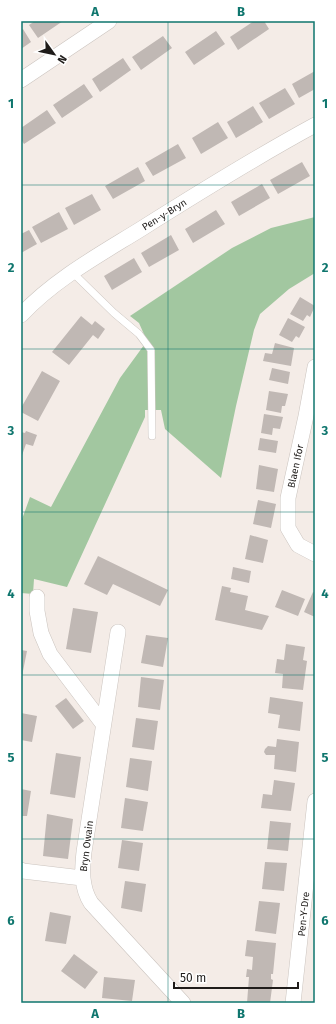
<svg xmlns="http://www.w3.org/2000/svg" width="336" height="1024" font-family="'Fira Sans',sans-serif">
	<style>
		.green { fill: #a2c7a0 }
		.building { fill: #c0b8b4 }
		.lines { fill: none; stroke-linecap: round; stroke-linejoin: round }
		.service-casing { stroke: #cbc4bf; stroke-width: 8 }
		.minor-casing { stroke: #cbc4bf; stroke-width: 16 }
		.service { stroke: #fff; stroke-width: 7 }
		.minor { stroke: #fff; stroke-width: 15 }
		.grid { fill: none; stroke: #0f766e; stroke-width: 1; stroke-opacity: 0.55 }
		.labels { text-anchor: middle; stroke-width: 3; stroke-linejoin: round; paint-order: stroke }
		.street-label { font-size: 10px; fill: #1f1c1a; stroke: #fff }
		.neatline { fill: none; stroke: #0f766e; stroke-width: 1.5 }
		.grid-label { font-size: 13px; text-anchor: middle; font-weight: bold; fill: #0f766e }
	</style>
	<rect width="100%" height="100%" fill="#f4ece7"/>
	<path class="green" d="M315,217V273L289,289L260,314L254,330L236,406L221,478L165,429L161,410H145V417L67,587L34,579L33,594L21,593V522L30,497L51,507L120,378L147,341L139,323L130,316L232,248L271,228Z"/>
	<path class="building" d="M35,21H63L38,38L29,25Z
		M254,21H264L269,29L238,50L230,37Z
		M23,29L31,42L21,49V30Z
		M216,31L225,44L194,65L185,52Z
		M163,36L172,48L141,70L132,57Z
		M123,58L131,70L100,92L92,79Z
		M315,71V89L299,98L292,84Z
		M84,84L93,97L62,118L53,105Z
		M285,88L295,104L269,119L259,103Z
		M253,106L263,122L236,138L227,122Z
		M47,110L56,123L24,144L21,139V128Z
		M218,122L228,138L201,154L192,138Z
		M178,144L186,158L153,176L145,163Z
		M302,162L310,176L278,194L270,180Z
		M138,167L145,181L113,199L105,186Z
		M262,184L270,198L239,216L231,202Z
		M92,194L101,210L74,225L65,208Z
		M216,210L225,224L193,243L185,229Z
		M59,212L68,229L41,243L32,227Z
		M29,230L37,244L21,253V234Z
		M171,235L179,250L149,267L141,253Z
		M134,258L142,272L112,290L104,276Z
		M300,297L315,306L310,317L307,315L303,321L290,314Z
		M81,316L92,325L95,321L105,329L98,339L93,335L69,365L52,352Z
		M288,318L305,327L299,338L296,336L292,342L279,335Z
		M275,343L294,348L291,366L263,361L265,353L272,354Z
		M272,368L290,372L288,384L269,380Z
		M42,371L60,381L38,421L21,412V408Z
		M269,391L288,394L285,406H282L281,413L266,410Z
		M264,414L283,417L280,429L273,428L272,435L261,433Z
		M26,431L37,435L33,446L26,444L21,458V432L25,433Z
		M260,438L278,441L276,453L258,450Z
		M259,465L278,469L274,492L256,489Z
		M258,500L276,504L271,528L253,524Z
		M250,535L268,540L263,563L245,559Z
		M98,556L168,590L160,606L113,584L107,595L84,584Z
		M233,567L251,571L249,583L231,579Z
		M222,586L231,588L230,592L248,596L245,610L269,616L262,630L215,620Z
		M282,590L305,599L298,616L275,607Z
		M313,592L315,593V617L304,612Z
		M73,608L98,612L91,653L66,649Z
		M146,635L168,638L163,667L141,663Z
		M286,644L305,647L303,660L307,661L303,690L282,688L283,674L275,673L277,659L284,660Z
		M21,650L27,651L22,676H21Z
		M141,677L164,680L160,710L138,707Z
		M270,697L303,702L300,731L278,728L280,715L268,713Z
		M66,698L84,721L73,729L55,706Z
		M21,713L37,716L32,742L21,740Z
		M136,718L158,721L154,750L132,747Z
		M277,739L299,742L296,772L274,769L275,755H266L264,752L265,749L268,746L276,747Z
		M56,753L81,757L75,798L50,794Z
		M130,758L152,761L148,791L126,787Z
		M274,780L295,783L291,811L261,808L263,794L272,795Z
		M21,789L31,791L27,816H21Z
		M125,798L148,802L143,831L121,828Z
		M47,814L73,819L68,859L43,856Z
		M270,821L291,823L288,851L267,849Z
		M122,840L143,843L139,871L118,868Z
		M265,862L287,863L284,891L262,889Z
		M125,881L146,884L142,912L121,908Z
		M259,901L280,903L276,934L255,931Z
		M50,912L71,916L66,944L45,941Z
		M247,940L276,943L273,974H271V979L273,980L270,1003H247L249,977H246L247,969L252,970L253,957L245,956Z
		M74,954L98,972L85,989L61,971Z
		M104,977L135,980L132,1001L102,998Z"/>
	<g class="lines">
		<defs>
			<path id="service" d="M72,272L114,313L139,334L151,350L152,436"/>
			<path id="minor" d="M21,80L109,21
				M21,315C55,279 99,255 141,229C198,193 256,157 315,125
				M315,367L306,416L288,498V528L298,545L315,554
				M37,597V611L41,633L50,654L103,724
				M118,632L84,852C82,870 81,887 91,903L183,1003
				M21,870L23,871L82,878
				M293,1003L315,801"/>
		</defs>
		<use href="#service" class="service-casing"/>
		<use href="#minor" class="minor-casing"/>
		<use href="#service" class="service"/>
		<use href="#minor" class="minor"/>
	</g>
	<path class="grid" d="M168,21V1003M21,185H315M21,349H315M21,512H315M21,675H315M21,839H315"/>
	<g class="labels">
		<g class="street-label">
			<text transform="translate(164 214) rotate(-32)" y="4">Pen-y-Bryn</text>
			<text transform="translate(295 466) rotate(-78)" y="4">Blaen Ifor</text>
			<text transform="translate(86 846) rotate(-83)" y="4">Bryn Owain</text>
			<text transform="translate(303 914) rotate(-84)" y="4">Pen-Y-Dre</text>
		</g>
	</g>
	<rect width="336" height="1024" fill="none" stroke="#ffffff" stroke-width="44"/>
	<g transform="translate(54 54) rotate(123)" stroke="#ffffff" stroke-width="3" paint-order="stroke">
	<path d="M0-3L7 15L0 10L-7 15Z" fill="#1f1c1a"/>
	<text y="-6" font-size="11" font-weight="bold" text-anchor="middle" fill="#1f1c1a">N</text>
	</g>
	<path d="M174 982v6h124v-6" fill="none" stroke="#1f1c1a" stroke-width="2"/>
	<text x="180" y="982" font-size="12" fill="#1f1c1a" stroke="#ffffff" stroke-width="3" paint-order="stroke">50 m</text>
	<rect x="22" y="22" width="292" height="980" class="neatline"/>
	<g class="grid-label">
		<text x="95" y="16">A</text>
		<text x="241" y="16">B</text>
		<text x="11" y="108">1</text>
		<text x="325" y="108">1</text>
		<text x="11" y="272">2</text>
		<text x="325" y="272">2</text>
		<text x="11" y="435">3</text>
		<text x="325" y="435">3</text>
		<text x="11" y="598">4</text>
		<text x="325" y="598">4</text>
		<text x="11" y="762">5</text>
		<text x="325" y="762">5</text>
		<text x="11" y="925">6</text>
		<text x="325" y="925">6</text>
		<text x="95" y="1018">A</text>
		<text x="241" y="1018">B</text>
	</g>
</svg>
